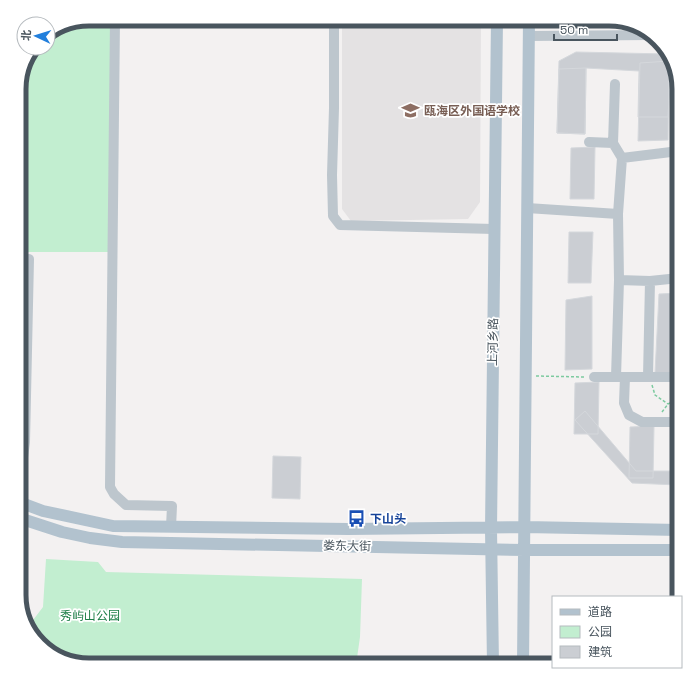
<svg xmlns="http://www.w3.org/2000/svg" width="698" height="684" font-family="'Space Grotesk','Noto Sans SC',sans-serif">
	<style>
		.education { fill: #e4e2e3 }
		.green { fill: #c2eed0 }
		.building { fill: #cbced3; stroke: #d5d8dc }
		.lines { fill: none; stroke-linecap: round; stroke-linejoin: round }
		.path { stroke: #7cca9f; stroke-width: 1.5; stroke-dasharray: 3 2; stroke-linecap: butt }
		.minor { stroke: #bdc6cd; stroke-width: 10 }
		.major { stroke: #b2c2ce; stroke-width: 12 }
		.labels { text-anchor: middle; stroke-width: 3.5; stroke-linejoin: round; paint-order: stroke }
		.education-label { font-size: 12px; font-weight: bold; fill: #785e54; stroke: #fff; text-anchor: start }
		.street-label { font-size: 12px; fill: #49555e; stroke: #fff }
		.transit-label { font-size: 12px; font-weight: bold; fill: #164399; stroke: #fff; text-anchor: start }
		.park-label { font-size: 12px; fill: #1c7d46; stroke: #fff }
		.rim { fill: none; stroke: #49555e; stroke-width: 5 }
	</style>
	<rect width="100%" height="100%" fill="#f3f1f1"/>
	<path class="education" d="M342,19H481L480,202L468,219L351,221L342,209Z"/>
	<path class="green" d="M89,19H112L109,252H19V84L26,58L34,48H48V35Z
		M46,559L98,562L106,572L362,579L360,637L356,665H89L62,660L37,641L30,624L43,607Z"/>
	<path class="building" d="M576,52L666,54L671,68L668,117H638L639,71L586,68L585,134L557,133L559,61Z
		M669,61L668,140L638,141L640,63Z
		M586,68L585,134L557,133L559,69Z
		M595,147L594,199H570L571,148Z
		M569,232H593L591,283H568Z
		M679,293V373H655L659,294Z
		M592,296V369L565,370L566,300Z
		M599,382L598,434H574L575,383Z
		M585,411L636,471H679L678,485L632,483L575,420Z
		M654,426L653,478H629L630,427Z
		M273,456L301,457L300,499L272,498Z"/>
	<g class="lines">
		<path class="path" d="M674,269L676,186L679,177
			M536,376L585,377
			M652,385L655,395L668,404
			M662,412L668,404L679,398"/>
		<path class="minor" d="M115,19L110,487L114,494L126,505L172,506L171,527
			M334,19V108L332,175L333,216L340,225L494,229
			M528,36L651,35
			M615,84L613,143L622,158L618,214L619,280L616,377
			M589,142L613,143
			M622,158L679,151
			M527,208L618,214
			M619,280L650,281L679,278
			M594,377H625L624,403L629,415L642,422H679
			M625,377H679
			M648,377L650,281
			M19,469L22,465L25,442L29,259"/>
		<path class="major" d="M19,502L43,511L113,526L348,529L525,527L679,530
			M19,518L62,532L90,538L122,542L525,550H679
			M493,665L491,529L497,19
			M523,665L529,19"/>
	</g>
	<defs>
		<symbol id="school-bare" viewBox="-9 -9 18 18"><path d="M0-5L7-2L0 1L-7-2ZM-4 1L0 2.5L4 1V4Q0 6-4 4Z" fill="#8d6e63" stroke="#fff" stroke-width="2.5" paint-order="stroke"/></symbol>
		<symbol id="bus-bare" viewBox="-9 -9 18 18"><path d="M-5-6H5V4H4V6H2V4H-2V6H-4V4H-5ZM-3.5-4V0h7V-4ZM-3.5 1.2v1.5H-2V1.2ZM2 1.2v1.5H3.5V1.2Z" fill="#1a4fb4" stroke="#fff" stroke-width="2.5" paint-order="stroke"/></symbol>
	</defs>
	<g fill-rule="evenodd">
		<use href="#school-bare" x="398" y="98" width="25" height="25"/>
		<use href="#bus-bare" x="344" y="506" width="25" height="25"/>
	</g>
	<g class="labels">
		<g class="education-label">
			<text x="424" y="115">瓯海区外国语学校</text>
		</g>
		<g class="street-label">
			<text transform="translate(493 342) rotate(-89)" y="4">上河乡路</text>
			<text transform="translate(347 546) rotate(1)" y="4">娄东大街</text>
		</g>
		<g class="transit-label">
			<text x="370" y="523">下山头</text>
		</g>
		<g class="park-label">
			<text x="90" y="620">秀屿山公园</text>
		</g>
	</g>
	<path d="M0 0H698V684H0ZM89 26H609A63 63 0 0 1 672 89V595A63 63 0 0 1 609 658H89A63 63 0 0 1 26 595V89A63 63 0 0 1 89 26Z" fill="#fff" fill-rule="evenodd"/>
	<path class="rim" d="M89 26H609A63 63 0 0 1 672 89V595A63 63 0 0 1 609 658H89A63 63 0 0 1 26 595V89A63 63 0 0 1 89 26Z"/>
	<rect x="552" y="596" width="130" height="72" fill="#ffffff" stroke="#b6bbbf"/>
	<rect x="560" y="609" width="20" height="6" fill="#b2c2ce" stroke="#b6bbbf"/>
	<text x="588" y="616" font-size="12" fill="#49555e">道路</text>
	<rect x="560" y="626" width="20" height="12" fill="#c2eed0" stroke="#b6bbbf"/>
	<text x="588" y="636" font-size="12" fill="#49555e">公园</text>
	<rect x="560" y="646" width="20" height="12" fill="#cbced3" stroke="#b6bbbf"/>
	<text x="588" y="656" font-size="12" fill="#49555e">建筑</text>
	<g transform="translate(36 36) rotate(274)"><circle r="19" fill="#ffffff" stroke="#b6bbbf"/>
	<path d="M0-3L7 15L0 10L-7 15Z" fill="#227fdc"/>
	<text y="-6" font-size="11" font-weight="bold" text-anchor="middle" fill="#49555e">北</text>
	</g>
	<path d="M554 34v6h63v-6" fill="none" stroke="#49555e" stroke-width="2"/>
	<text x="560" y="34" font-size="12" fill="#49555e" stroke="#ffffff" stroke-width="3" paint-order="stroke">50 m</text>
</svg>
